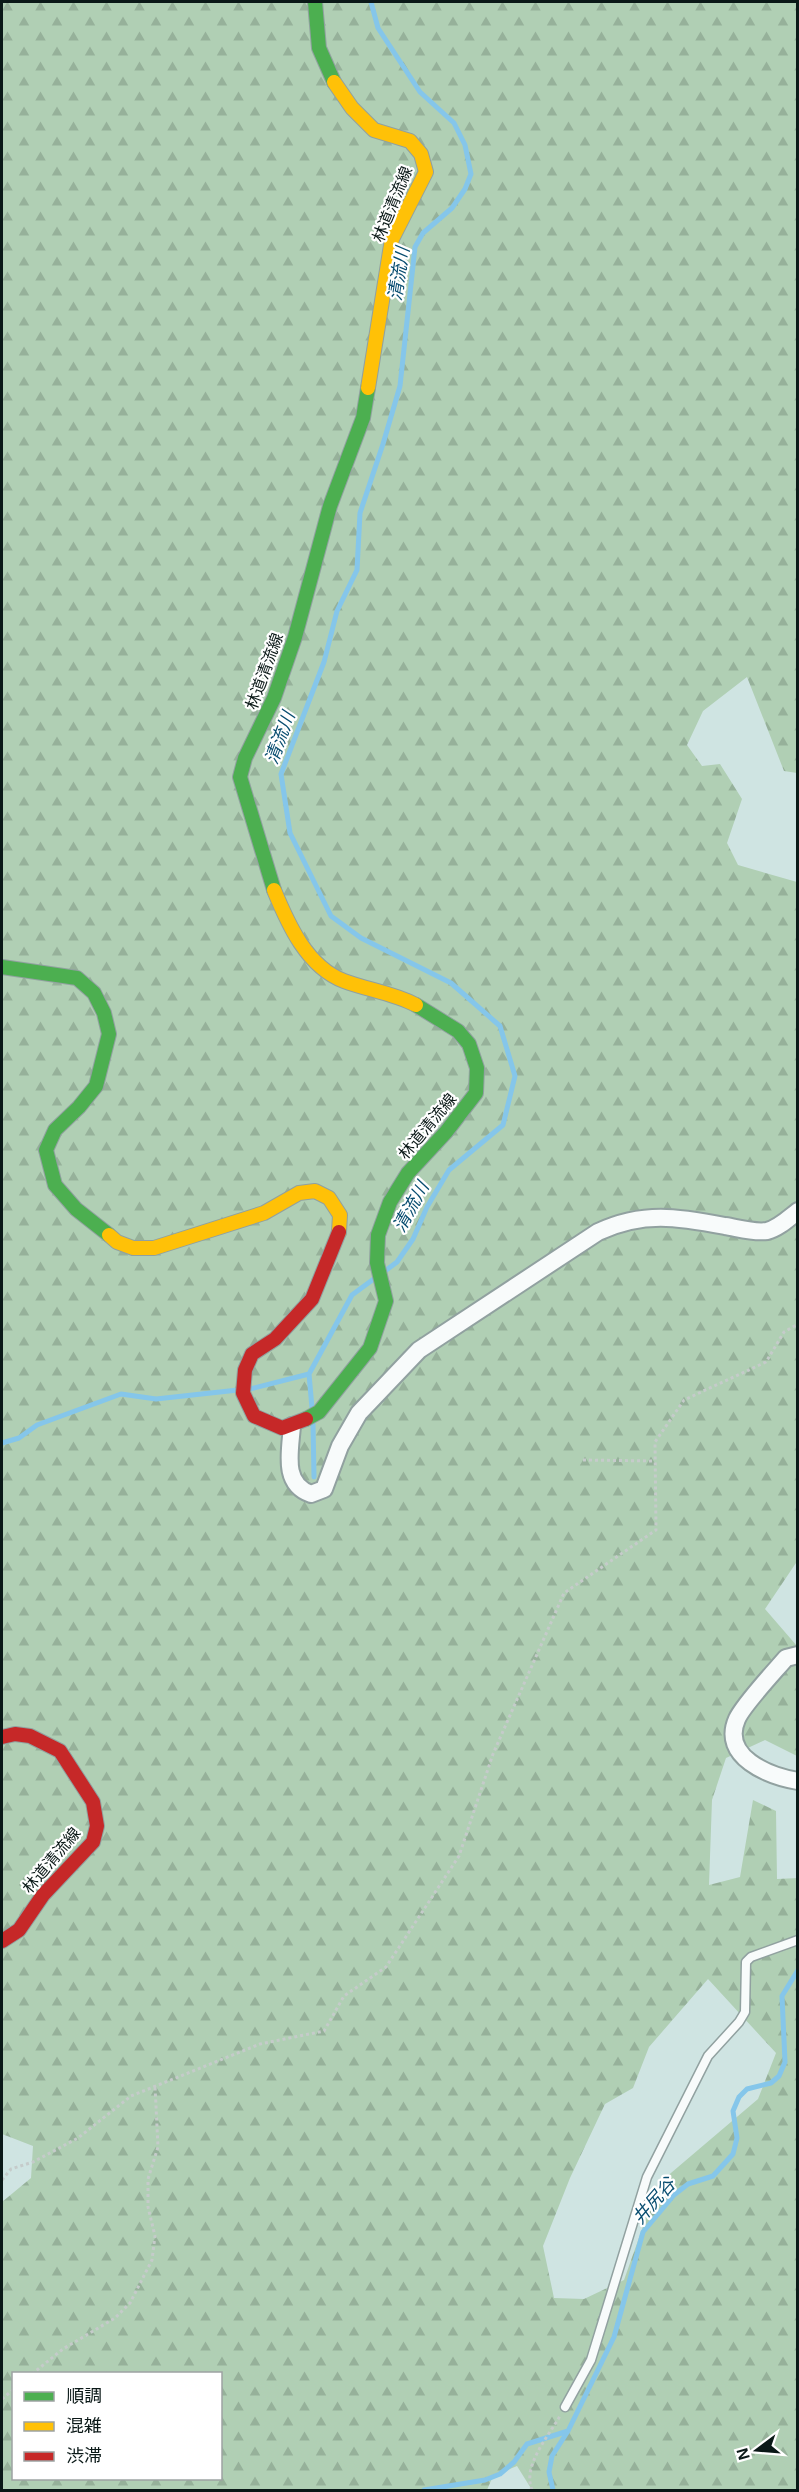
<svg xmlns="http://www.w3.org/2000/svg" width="799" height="2492" font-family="Arial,'Noto Sans JP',sans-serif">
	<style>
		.forest { fill: url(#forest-firs); fill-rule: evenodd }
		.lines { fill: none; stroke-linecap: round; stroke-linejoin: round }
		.stream { stroke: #85c6ea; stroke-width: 5 }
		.lane-casing { stroke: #91a1a0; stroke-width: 11 }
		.street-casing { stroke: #91a1a0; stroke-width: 20 }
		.fast-casing { stroke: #91a1a0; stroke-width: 16 }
		.slow-casing { stroke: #91a1a0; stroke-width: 16 }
		.jam-casing { stroke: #91a1a0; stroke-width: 16 }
		.path { stroke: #c5cbca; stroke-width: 3; stroke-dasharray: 3 3; stroke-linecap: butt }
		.lane { stroke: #f8fbfb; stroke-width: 8 }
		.street { stroke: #f8fbfb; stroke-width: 16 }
		.fast { stroke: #4caf50; stroke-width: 14 }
		.slow { stroke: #ffc107; stroke-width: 14 }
		.jam { stroke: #c62828; stroke-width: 14 }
		.labels { text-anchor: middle; stroke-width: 4.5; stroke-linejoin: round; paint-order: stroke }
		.street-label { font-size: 16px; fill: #0a1817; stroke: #fff }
		.water-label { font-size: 18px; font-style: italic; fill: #084d70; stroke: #fff }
	</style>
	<defs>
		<pattern id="forest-firs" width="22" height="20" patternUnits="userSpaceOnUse" patternTransform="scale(1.5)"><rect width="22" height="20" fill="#b0cfb4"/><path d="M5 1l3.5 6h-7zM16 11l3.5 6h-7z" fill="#96b19a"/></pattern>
	</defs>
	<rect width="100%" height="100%" fill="#cfe4e2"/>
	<path class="forest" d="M2,2H797V773L784,771L747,677L703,711L687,745L702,766L720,764L742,799L727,843L738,865L797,882L798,1560L765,1609L797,1646V1756L765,1740L726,1758L712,1800L709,1885L740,1877L753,1800L776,1811L777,1879L798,1878L797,2490H532L517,2466L493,2476L487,2490H2V2202L31,2178L33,2146L2,2134ZM708,1979L776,2053L758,2099L658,2184L624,2280L584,2299L554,2298L543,2246L570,2178L605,2104L633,2088L649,2047ZM14,2374H220V2478H14Z"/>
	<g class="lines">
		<path class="stream" d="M371,2L378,28L420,92L454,123L465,145L471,174L465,189L452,208L423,233L415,247L400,386L383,444L360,513L357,570L337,611L324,662L281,774L290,833L331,916L361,938L451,983L500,1026L515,1076L503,1125L449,1170L427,1207L413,1239L397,1262L385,1271
			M309,1374L352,1295L375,1278
			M309,1374L312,1408
			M250,1389L309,1374
			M313,1423L314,1477
			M2,1443L19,1438L37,1425L121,1394L156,1399L238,1390
			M424,2490L485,2480L500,2474L514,2462L527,2444L568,2431
			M553,2490L549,2472L552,2456L568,2431L614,2337L643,2232L674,2195L688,2184L713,2176L733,2154L737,2138L733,2111L739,2097L747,2089L771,2083L779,2076L785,2062L782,1996L798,1970"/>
		<defs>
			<path id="lane" d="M565,2407L591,2360L647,2177L708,2056L739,2022L745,2012L746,1962L751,1957L798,1940"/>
			<path id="street" d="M292,1426C290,1452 282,1484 311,1494L324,1489L340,1446L359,1413L419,1350L598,1232C643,1211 678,1217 725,1226C738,1228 753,1233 767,1231C779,1228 789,1218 798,1211
				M798,1655L786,1658C774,1672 743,1705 737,1719C720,1757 769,1776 798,1781"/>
			<path id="fast" d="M315,2L319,48L334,82
				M274,890L240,777L245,758L274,698L295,637L330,506L363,418L368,388
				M2,967L77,978L94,993L104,1013L109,1034L96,1086L79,1107L55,1130L46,1150L55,1185L76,1209L109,1235
				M306,1419L319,1412L370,1348L386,1301L377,1263L378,1235L390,1202L408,1173L446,1132L476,1093L477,1068L469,1044L458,1031L416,1005"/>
			<path id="slow" d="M334,82L352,108L374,130L410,141L421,154L426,172L392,239L368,388
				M274,890C288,924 307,967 344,981C368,990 393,993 416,1005
				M109,1235L117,1242L133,1248H154L264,1213L299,1193L315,1191L329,1198L340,1215L339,1232"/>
			<path id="jam" d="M306,1419L282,1428L254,1416L243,1393L245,1370L252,1354L275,1339L312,1299L339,1232
				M2,1737L15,1734L30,1736L60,1751L93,1802L97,1826L93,1842L43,1895L19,1930L2,1941"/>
		</defs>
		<use href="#lane" class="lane-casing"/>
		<use href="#street" class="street-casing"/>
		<use href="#fast" class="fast-casing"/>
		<use href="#slow" class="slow-casing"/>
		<use href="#jam" class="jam-casing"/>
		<path class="path" d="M583,1460L655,1461
			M2,2180L11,2169L33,2162L78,2138L131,2096L260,2044L324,2031L344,1996L386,1967L459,1856L493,1754L564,1593L656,1530L655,1442L684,1400L766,1362L784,1332L798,1324
			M32,2374L63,2349L115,2318L130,2303L152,2260L155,2236L148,2207V2179L158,2147L155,2086
			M2,2399L14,2389
			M532,2490C522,2466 548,2437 560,2416"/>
		<use href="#lane" class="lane"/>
		<use href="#street" class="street"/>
		<use href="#fast" class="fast"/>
		<use href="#slow" class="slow"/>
		<use href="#jam" class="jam"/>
	</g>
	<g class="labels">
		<g class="street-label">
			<text transform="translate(392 204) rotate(-68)" y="6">林道清流線</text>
			<text transform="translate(264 671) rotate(-70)" y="6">林道清流線</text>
			<text transform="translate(427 1126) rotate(-50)" y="6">林道清流線</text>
			<text transform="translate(51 1860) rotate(-50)" y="6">林道清流線</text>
		</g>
		<g class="water-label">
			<text transform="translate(399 274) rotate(-81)" y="6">清流川</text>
			<text transform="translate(280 738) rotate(-70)" y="6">清流川</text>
			<text transform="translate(411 1207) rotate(-61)" y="6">清流川</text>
			<text transform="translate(654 2201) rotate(-49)" y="6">井尻谷</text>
		</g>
	</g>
	<rect width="799" height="2492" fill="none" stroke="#0a1817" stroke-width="6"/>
	<rect x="12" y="2372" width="210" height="108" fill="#ffffff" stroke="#9da3a2" stroke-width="1.5"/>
	<rect x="24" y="2392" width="30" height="9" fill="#4caf50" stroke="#9da3a2" stroke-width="1.5"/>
	<text x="66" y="2402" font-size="18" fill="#0a1817">順調</text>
	<rect x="24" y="2422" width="30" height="9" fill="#ffc107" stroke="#9da3a2" stroke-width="1.5"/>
	<text x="66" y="2432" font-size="18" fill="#0a1817">混雑</text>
	<rect x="24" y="2452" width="30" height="9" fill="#c62828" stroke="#9da3a2" stroke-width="1.5"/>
	<text x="66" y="2462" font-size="18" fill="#0a1817">渋滞</text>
	<g transform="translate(757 2450) rotate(254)" stroke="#ffffff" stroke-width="4.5" paint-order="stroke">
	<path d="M0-4.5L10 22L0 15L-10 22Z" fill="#0a1817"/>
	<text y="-9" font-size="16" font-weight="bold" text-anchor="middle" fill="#0a1817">N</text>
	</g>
</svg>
